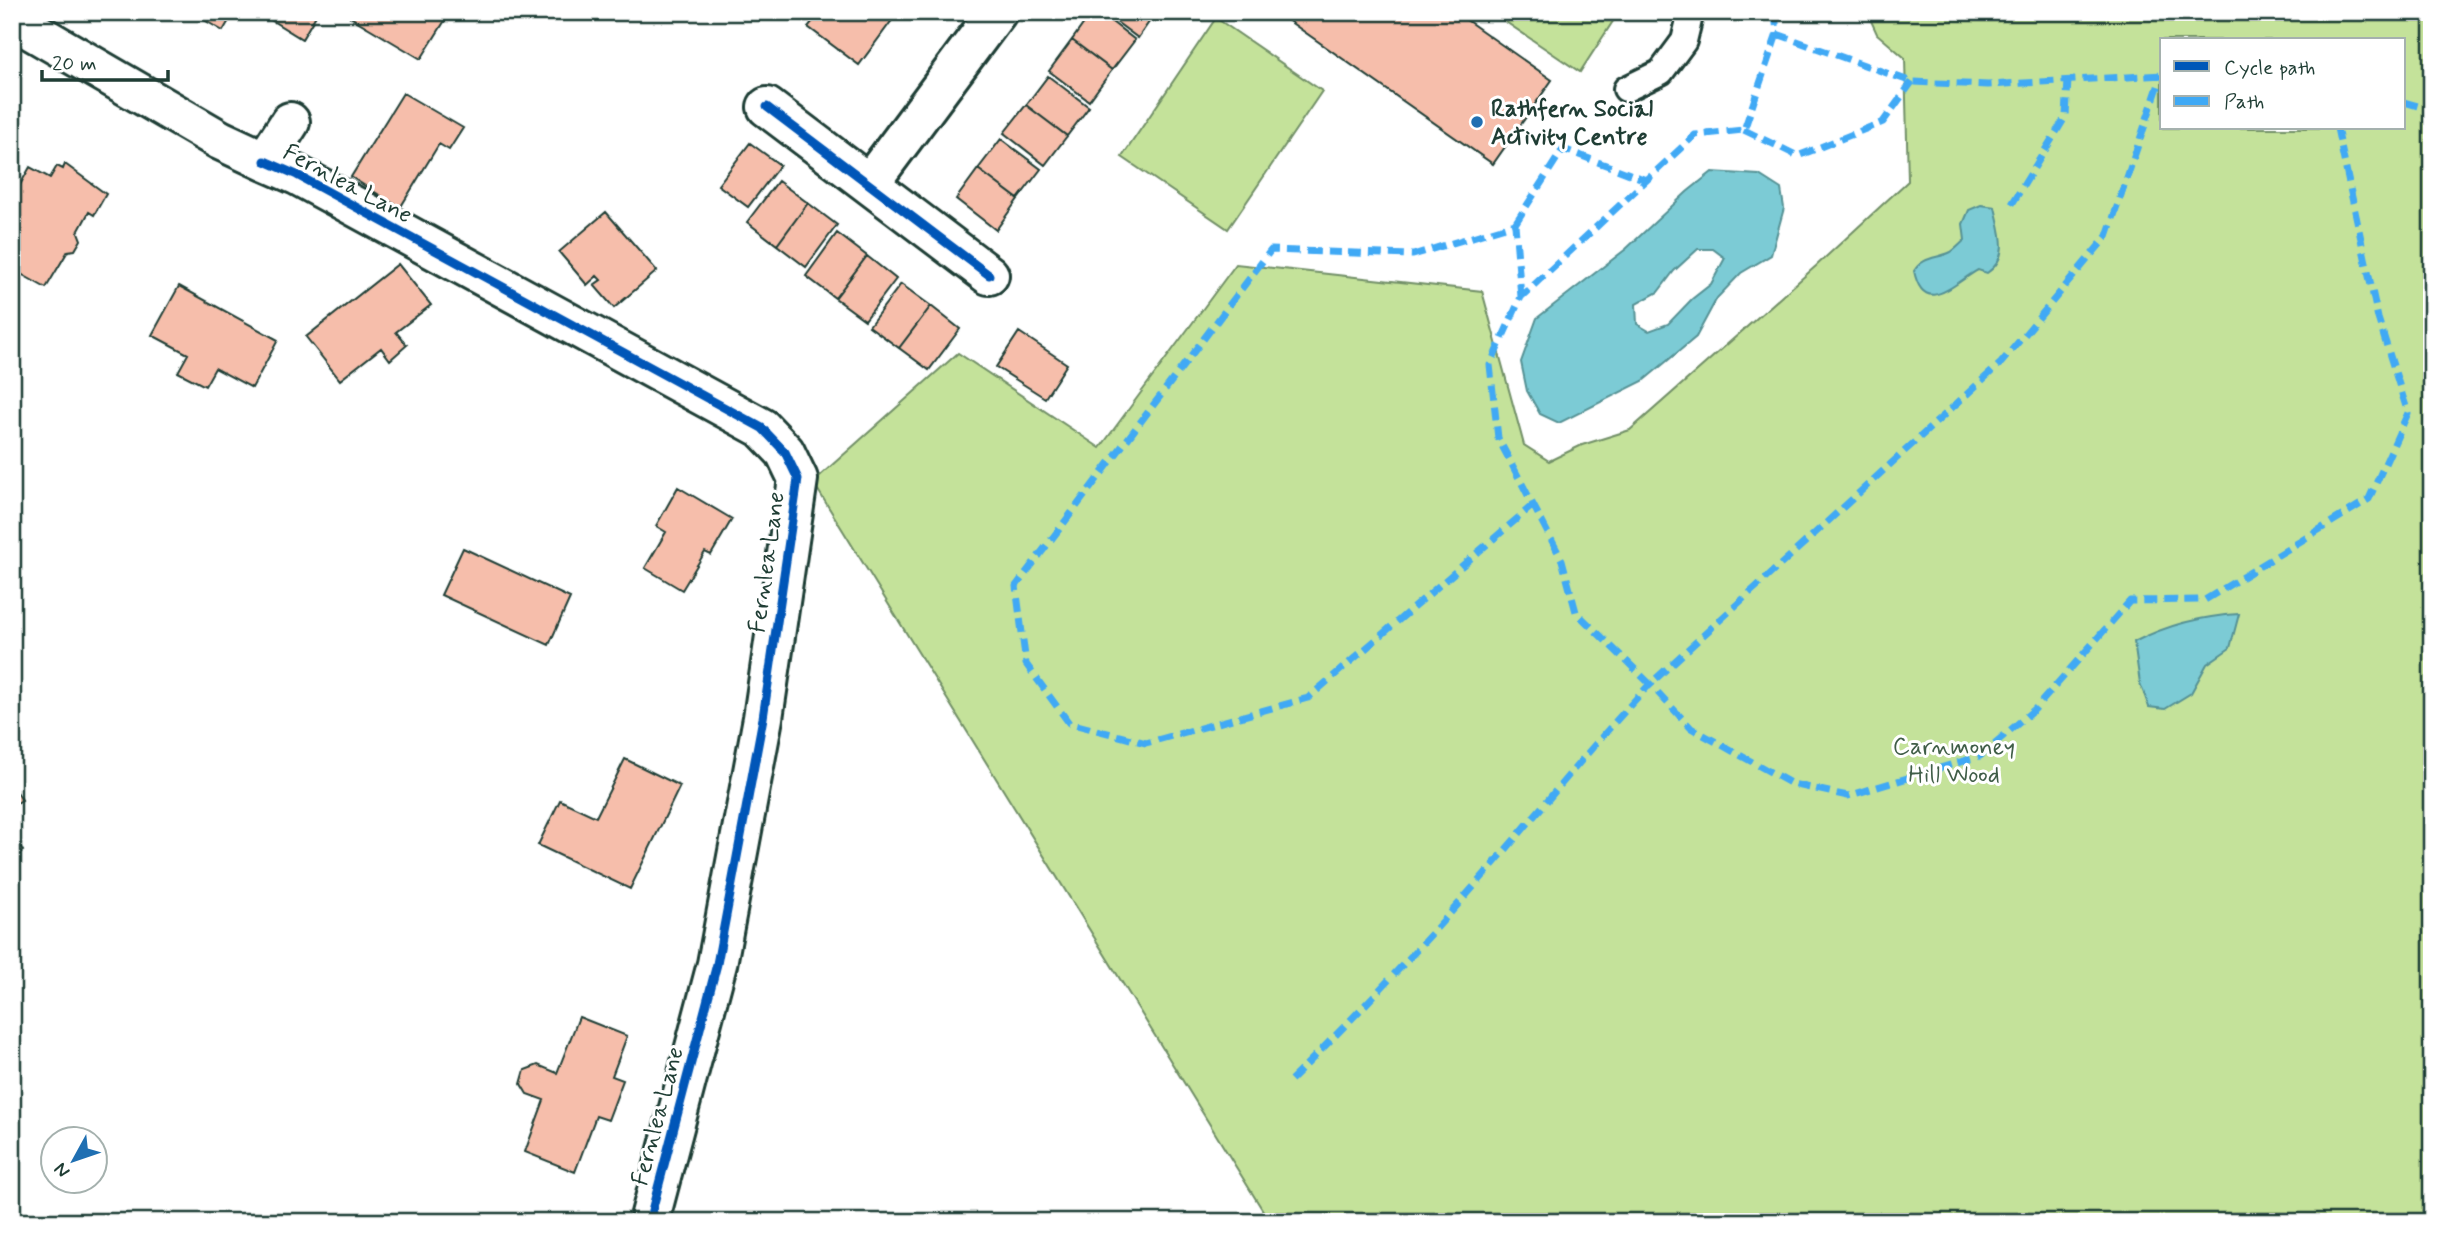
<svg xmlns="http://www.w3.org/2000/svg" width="2444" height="1234" font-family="Mynerve,sans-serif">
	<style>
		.green { fill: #c4e29a; stroke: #729067; stroke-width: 2; fill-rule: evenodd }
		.water { fill: #7bcbd5; stroke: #569295; stroke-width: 2; fill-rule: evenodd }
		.building { fill: #f6beab; stroke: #1f3d34; stroke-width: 2 }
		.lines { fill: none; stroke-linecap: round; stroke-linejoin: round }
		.lane-casing { stroke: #1f3d34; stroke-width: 30 }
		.street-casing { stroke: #1f3d34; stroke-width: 44 }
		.lane { stroke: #fff; stroke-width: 24 }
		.street { stroke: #fff; stroke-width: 38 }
		.quiet { stroke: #3fa9f5; stroke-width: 7; stroke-dasharray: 14 7; stroke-linecap: butt }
		.cycleway-casing { stroke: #fff; stroke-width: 13 }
		.cycleway { stroke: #0057b8; stroke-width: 9 }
		.poi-dot { fill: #1f6fb2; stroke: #fff; stroke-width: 2.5 }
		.labels { text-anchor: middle; stroke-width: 6; stroke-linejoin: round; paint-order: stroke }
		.poi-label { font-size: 24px; font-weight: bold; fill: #1f3d34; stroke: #fff; text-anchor: start }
		.street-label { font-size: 24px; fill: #1f3d34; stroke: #fff }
		.park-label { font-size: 24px; fill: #405e48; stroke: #fff }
	</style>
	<rect width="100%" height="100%" fill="#fff"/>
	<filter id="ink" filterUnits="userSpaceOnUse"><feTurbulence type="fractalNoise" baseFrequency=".0143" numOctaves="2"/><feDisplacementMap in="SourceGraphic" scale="14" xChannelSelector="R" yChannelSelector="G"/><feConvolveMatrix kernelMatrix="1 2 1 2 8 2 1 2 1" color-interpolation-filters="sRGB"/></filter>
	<g filter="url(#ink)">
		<path class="green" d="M1491,12H1619L1580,72Z
			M1867,12H2432V1222H1270L813,482L958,353L1100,448L1236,264L1482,291L1524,445L1549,461L1582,445L1630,430L1816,266L1908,181L1905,58L1877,34ZM2162,40H2404V128H2162Z
			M1216,18L1322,91L1228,229L1122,157Z"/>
		<path class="water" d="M1712,172L1759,175L1781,189L1784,208L1771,255L1741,273L1717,298L1696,337L1643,381L1559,423L1540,414L1527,391L1521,362L1537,318L1626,249L1687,192ZM1698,249H1713L1725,258L1711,284L1692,299L1668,324L1649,331L1637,324L1636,304L1658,292L1674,271Z
			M1981,205L1995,207C2000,231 2011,257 1987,273L1978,270C1954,283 1924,318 1914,271C1923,256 1937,259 1951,252C1956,249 1961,243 1965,240L1963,224L1969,210Z
			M2239,614L2230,648L2207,664L2191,693L2165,709L2149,707L2140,683L2134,642C2167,625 2202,616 2239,614Z"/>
		<path class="building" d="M202,12H234L223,31L199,17Z
			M258,12H318L302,39Z
			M342,12H446L449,14L421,59Z
			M801,12H898L859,65L808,27L813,21Z
			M1092,12H1099L1135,40L1112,70L1072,40Z
			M1103,12H1156L1138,38Z
			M1276,12H1455L1552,80L1493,164Z
			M1072,40L1112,70L1089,101L1049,71Z
			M1048,76L1089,107L1067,136L1026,105Z
			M403,93L463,128L449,150L439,144L400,208L351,177Z
			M1026,105L1067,136L1045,165L1004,133Z
			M1001,139L1041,169L1018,199L978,169Z
			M750,143L780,165L748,207L718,185Z
			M65,164L106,194L94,215L89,212L78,232L81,240L75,250L68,251L46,288L12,269V248L18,237L12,234V199L30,167L50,178L57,166L63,169Z
			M978,169L1018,199L996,230L956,199Z
			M778,181L808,203L777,245L747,222Z
			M808,203L837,225L806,267L777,245Z
			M606,212L657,271L614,308L594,285L601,280L597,276L587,285L559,252Z
			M837,233L867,256L835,298L806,276Z
			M867,256L896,279L865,320L835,298Z
			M398,264L431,305L396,332L407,345L390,360L381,348L340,380L306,337Z
			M901,284L931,306L899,348L869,326Z
			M179,286L278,340L252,388L215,368L205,386L178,372L188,354L152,335Z
			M931,306L960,329L929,370L899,348Z
			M1019,332L1067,364L1045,398L996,367Z
			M678,487L732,519L711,555L705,552L682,590L645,568L666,532L656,526Z
			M463,548L570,598L549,645L441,595Z
			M625,759L680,786L630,889L538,845L560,800L596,817Z
			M12,784L22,800L12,806Z
			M12,833L23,851L12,857Z
			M579,1017L627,1036L612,1076L623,1080L608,1120L596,1116L575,1172L525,1152L544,1100L527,1094L521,1084L525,1070L538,1065L557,1073Z"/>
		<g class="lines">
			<defs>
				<path id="lane" d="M1626,89L1661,72L1684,41L1691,12"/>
				<path id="street" d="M12,19L220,140L265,161L290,122
					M767,107L989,275
					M265,161L297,175L762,428L785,452L798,479L763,718L717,964L649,1222
					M869,184L997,12"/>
			</defs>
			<use href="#lane" class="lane-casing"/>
			<use href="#street" class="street-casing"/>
			<use href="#lane" class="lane"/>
			<use href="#street" class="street"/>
			<path class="quiet" d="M1775,12L1777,34L1912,82L1988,85L2162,75
				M1777,34L1744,130L1695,135L1521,297L1490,365L1498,438L1562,560L1576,612L1650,684L2001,363L2107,236L2162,75
				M2404,102L2432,110
				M1744,130L1798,156L1883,122L1912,82
				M2012,204L2066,116L2068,80
				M1515,224L1563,149L1646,180
				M1521,297L1515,224L1413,255L1271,250L1016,586L1026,664L1069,723L1146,743L1308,698L1533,505
				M1291,1080C1355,1017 1417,951 1476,884C1535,817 1589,748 1650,684L1691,728L1792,784L1848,796L1980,756L2035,709L2130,601L2205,600L2369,499L2408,413L2378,318L2337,128"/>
			<defs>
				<path id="cycleway" d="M767,107L989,275
					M265,161L297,175L762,428L785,452L798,479L763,718L717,964L649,1222"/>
			</defs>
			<use href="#cycleway" class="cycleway-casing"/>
			<use href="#cycleway" class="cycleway"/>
		</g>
	</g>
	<circle class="poi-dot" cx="1477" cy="122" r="7"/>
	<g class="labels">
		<g class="poi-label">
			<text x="1491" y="116">Rathfern Social<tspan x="1491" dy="28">Activity Centre</tspan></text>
		</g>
		<g class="street-label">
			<text transform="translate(348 183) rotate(28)" y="8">Fernlea Lane</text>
			<text transform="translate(766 562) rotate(-82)" y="8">Fernlea Lane</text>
			<text transform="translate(657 1116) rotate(-75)" y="8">Fernlea Lane</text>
		</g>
		<g class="park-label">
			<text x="1954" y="754">Carnmoney<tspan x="1954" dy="28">Hill Wood</tspan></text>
		</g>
	</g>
	<rect width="2444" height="1234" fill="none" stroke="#fff" stroke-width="42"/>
	<rect x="21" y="21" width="2402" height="1192" fill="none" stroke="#1f3d34" stroke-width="2.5" filter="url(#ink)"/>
	<rect x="2160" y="38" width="245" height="91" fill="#ffffff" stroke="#a5b1ae" stroke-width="2"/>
	<rect x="2174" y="61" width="35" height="10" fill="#0057b8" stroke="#a5b1ae" stroke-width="2"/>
	<text x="2224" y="74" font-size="21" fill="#1f3d34">Cycle path</text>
	<rect x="2174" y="96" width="35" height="10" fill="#3fa9f5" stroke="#a5b1ae" stroke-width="2"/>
	<text x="2224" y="108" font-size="21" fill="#1f3d34">Path</text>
	<g transform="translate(74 1160) rotate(230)"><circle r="33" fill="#ffffff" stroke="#a5b1ae" stroke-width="2"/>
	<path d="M0-5L12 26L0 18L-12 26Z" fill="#1f6fb2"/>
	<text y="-10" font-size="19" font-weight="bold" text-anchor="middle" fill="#1f3d34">N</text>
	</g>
	<path d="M42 70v10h126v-10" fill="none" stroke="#1f3d34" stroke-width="3.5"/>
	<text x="52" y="70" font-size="21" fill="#1f3d34" stroke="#ffffff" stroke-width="5" paint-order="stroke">20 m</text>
</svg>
